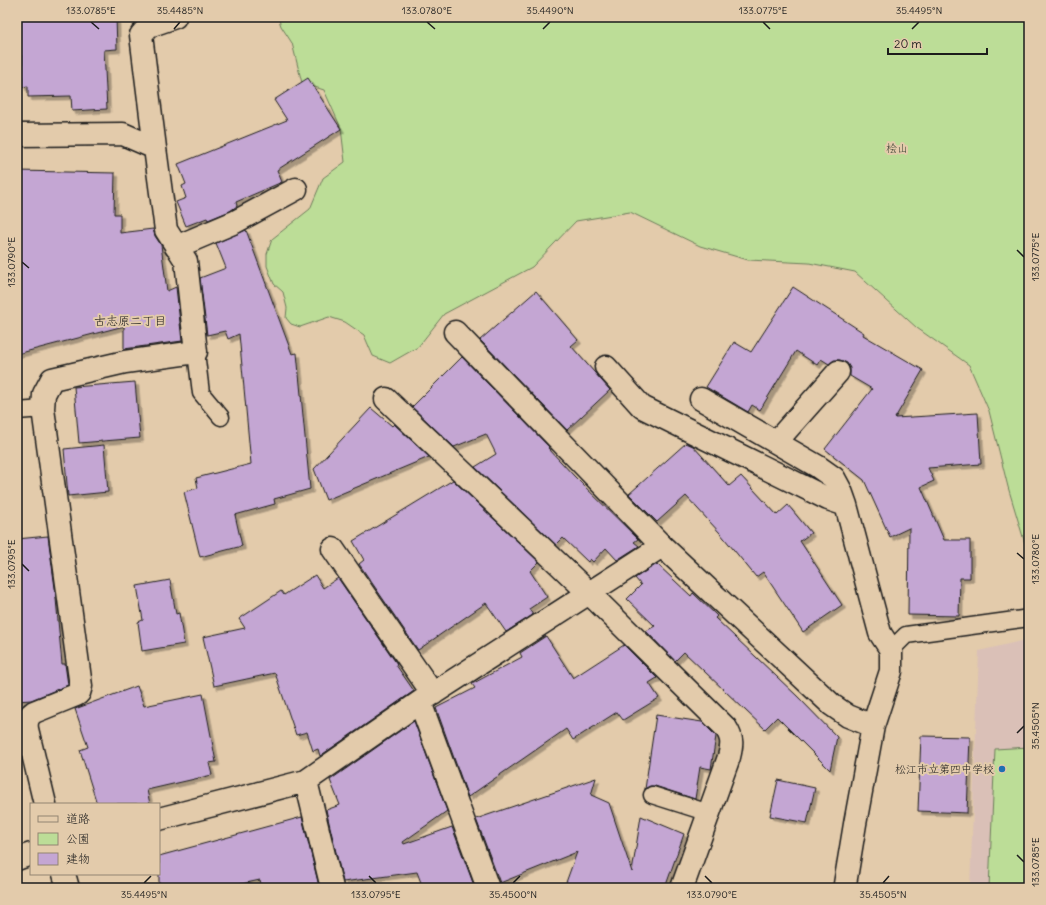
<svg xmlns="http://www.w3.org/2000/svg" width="1046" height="905" font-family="Delius,'Klee One',sans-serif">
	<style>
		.built { fill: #dac0b7 }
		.green { fill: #bcdd97; stroke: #6c7c5a }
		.building { fill: #c4a6d3; stroke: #1c1c1c; filter: url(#shadow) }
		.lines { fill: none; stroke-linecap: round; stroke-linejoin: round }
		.service-casing { stroke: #1c1c1c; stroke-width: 19 }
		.minor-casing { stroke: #1c1c1c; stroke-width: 25 }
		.service { stroke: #e3cbab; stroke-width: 16 }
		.minor { stroke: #e3cbab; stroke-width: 22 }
		.ticks { fill: none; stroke: #1c1c1c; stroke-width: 1.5 }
		.poi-dot { fill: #1f6fb2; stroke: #e3cbab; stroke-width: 1.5 }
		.labels { text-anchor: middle; stroke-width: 4; stroke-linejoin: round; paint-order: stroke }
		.park-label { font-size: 11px; fill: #3c4335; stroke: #e3cbab }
		.poi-label { font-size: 11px; fill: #1c1c1c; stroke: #e3cbab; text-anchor: end }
		.neighbourhood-label { font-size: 12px; fill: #1c1c1c; stroke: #e3cbab }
		.neatline { fill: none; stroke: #1c1c1c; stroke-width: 1.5 }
		.ticks-label { font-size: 10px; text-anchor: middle; fill: #1c1c1c }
	</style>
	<defs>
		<filter id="shadow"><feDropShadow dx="3.5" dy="3.5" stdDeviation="0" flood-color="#0004"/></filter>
	</defs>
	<rect width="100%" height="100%" fill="#e3cbab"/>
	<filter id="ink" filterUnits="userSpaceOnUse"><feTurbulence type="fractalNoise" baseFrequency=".025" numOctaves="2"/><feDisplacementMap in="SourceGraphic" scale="8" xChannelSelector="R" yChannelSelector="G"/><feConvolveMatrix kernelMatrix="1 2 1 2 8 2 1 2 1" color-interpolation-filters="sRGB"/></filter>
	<g filter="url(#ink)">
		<path class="built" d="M1029,639V888H970L979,651Z"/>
		<path class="green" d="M278,17H1029V557L1008,487L989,411L969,365L917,328L855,272L809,263L748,260L700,246L630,212L576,221L532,267L444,314L418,347L390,363L373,356L364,335L345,322L329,317L300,327L291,324L286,318L287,308L283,292L274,284L267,266V254L272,239L310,209L323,178L345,162L341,128L324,90L302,83L292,43L281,26Z
			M1029,747V888H989L995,749Z"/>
		<path class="building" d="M17,17H116L117,49L104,50L107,109L72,111L71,96L28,97V86L22,87V56H17Z
			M308,78L341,129L277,170L282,182L236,202L237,206L230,211L208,220L207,218L186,226L176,202L186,198L182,186L186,184L178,164L287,120L274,100Z
			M17,171L115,173L114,214H120V233L153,229L155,236L161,245L167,291L176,287L182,341L124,349V326L17,354Z
			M246,230L292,354L297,353L310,489L274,499L275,504L235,515L242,546L200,557L184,492L198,488L196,478L251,464L239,334L228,339L225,331L207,335L200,278L226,268L216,243Z
			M793,287L864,333L863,335L923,370L895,418L978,413L981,464L928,468L934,481L921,487L944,540H970V578H960L959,616L908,615L909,528L890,537L864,480L825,449L872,389L850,376V368L847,363L840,360H834L829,364L821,359L817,365L796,351L760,410L752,405L748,412L706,387L734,342L751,352Z
			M536,291L578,340L571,346L610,390L567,430L480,340Z
			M462,357L549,447L548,448L574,476L638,539L634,542L639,546L617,560L606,548L593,562L590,559L588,562L563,538L556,545L475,467L496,454L486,434L454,447L412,407Z
			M135,382L140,438L79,443L74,387Z
			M371,408L392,426L394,424L429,457L326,500L314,469Z
			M686,443L693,446L729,486L741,476L777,515L788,505L811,533L800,541L842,605L803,632L763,572L756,577L720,533L686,496L657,522L629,494Z
			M104,445L108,492L68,496L64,449Z
			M453,480L539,562L530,571L547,597L529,609L533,615L506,632L486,603L418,650L359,564L364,560L353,541Z
			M48,536L55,588L62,664H65L68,685L31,700L17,701V539Z
			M657,564L691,596L693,593L717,616L715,618L797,696L837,737L830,770L777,717L765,729L684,652L675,661L646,631L655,626L627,599L641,585L635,578Z
			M315,575L323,588L338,578L397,664L396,665L414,691L320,756L318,749L313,751L307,732L296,735L275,673L214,686L203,637L245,628L239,619L281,591L284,595Z
			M170,580L176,614L179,613L184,644L142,651L138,622L143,620L137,586Z
			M546,636L573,678L624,645L657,678L649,683L659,698L623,720L617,712L573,740L566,729L468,797L436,708L475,688L472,684L522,657L520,653Z
			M137,686L144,706L203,694L216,762L209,763L212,775L147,790L150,804H97L80,750L88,747L75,709Z
			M656,715L702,722L716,736L711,769L700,767L695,799L655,786H650L645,789Z
			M414,721L447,811L403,842L404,844L452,827L475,888H423L417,872L343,882L326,810L340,805L330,780Z
			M921,736L970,737L967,813L918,811Z
			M596,778L591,795L609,803L632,872L641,816L684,834L665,888H564L577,852L500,883L476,819Z
			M778,780L815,788L807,823L770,816Z
			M302,817L319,886L304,888H262L260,880L223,888H159V856Z"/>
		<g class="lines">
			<defs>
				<path id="service" d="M196,352L201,393L221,417
					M17,411L43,409
					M891,650L906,635L1029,618
					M652,795L709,813"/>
				<path id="minor" d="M17,135L123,134L155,148L166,230L186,261L196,352L125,362L52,379L44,394L43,409L81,686L79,693L76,695L34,712C28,716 26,721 27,729L45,804
					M155,148L141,35L149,26L175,17
					M176,247L235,222L296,189
					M455,332L662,546L832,705L848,716L873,726L891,671V650L880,633L846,505L841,491L834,478L817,466L701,399
					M606,367L642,407L828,499L846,505
					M386,399L589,593L726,728C733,739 732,745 729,757L682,888
					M776,442L838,372
					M333,549L433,694
					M420,702L488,888
					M306,781L332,888
					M159,819L306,781L420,702L662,546
					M17,859L31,854
					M64,874L68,888
					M845,884L855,824L873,726"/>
			</defs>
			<use href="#service" class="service-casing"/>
			<use href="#minor" class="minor-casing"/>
			<use href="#service" class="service"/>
			<use href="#minor" class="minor"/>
		</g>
	</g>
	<path class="ticks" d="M91,22L99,29M427,22L435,29M763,22L770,29M174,29L180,22M543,29L550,22M912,29L919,22M1017,250L1024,257M22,262L29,268M1017,553L1024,559M22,564L29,571M1017,733L1024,726M1017,855L1024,862M369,876L376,883M705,876L712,883M144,883L151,876M513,883L520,876M883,883L889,876"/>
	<circle class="poi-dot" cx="1002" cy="769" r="4"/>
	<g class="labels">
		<g class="park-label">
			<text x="897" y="152">桧山</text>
		</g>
		<g class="poi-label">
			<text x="994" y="773">松江市立第四中学校</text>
		</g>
		<g class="neighbourhood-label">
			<text x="130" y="325">古志原二丁目</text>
		</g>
	</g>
	<rect width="1046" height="905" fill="none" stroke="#e3cbab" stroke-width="44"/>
	<rect x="30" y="803" width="130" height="72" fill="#e3cbab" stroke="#938572"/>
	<rect x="38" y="816" width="20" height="6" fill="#e3cbab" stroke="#938572"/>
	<text x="66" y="823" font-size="12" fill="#1c1c1c">道路</text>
	<rect x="38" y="833" width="20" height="12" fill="#bcdd97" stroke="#938572"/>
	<text x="66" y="843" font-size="12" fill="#1c1c1c">公園</text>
	<rect x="38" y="853" width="20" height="12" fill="#c4a6d3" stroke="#938572"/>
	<text x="66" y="863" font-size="12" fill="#1c1c1c">建物</text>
	<path d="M888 48v6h99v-6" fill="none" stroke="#1c1c1c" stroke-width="2"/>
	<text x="894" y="48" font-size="12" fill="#1c1c1c" stroke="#e3cbab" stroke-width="3" paint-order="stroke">20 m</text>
	<rect x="22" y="22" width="1002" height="861" class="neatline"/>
	<g class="ticks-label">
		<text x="91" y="14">133.0785°E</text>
		<text x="180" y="14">35.4485°N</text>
		<text x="427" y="14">133.0780°E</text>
		<text x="550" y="14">35.4490°N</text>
		<text x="763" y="14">133.0775°E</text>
		<text x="919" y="14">35.4495°N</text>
		<text transform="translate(1035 257) rotate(-90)" y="4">133.0775°E</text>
		<text transform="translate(11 262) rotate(-90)" y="4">133.0790°E</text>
		<text transform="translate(1035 559) rotate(-90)" y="4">133.0780°E</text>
		<text transform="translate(11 564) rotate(-90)" y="4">133.0795°E</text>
		<text transform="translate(1035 726) rotate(-90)" y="4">35.4505°N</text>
		<text transform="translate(1035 862) rotate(-90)" y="4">133.0785°E</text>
		<text x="144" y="898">35.4495°N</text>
		<text x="376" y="898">133.0795°E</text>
		<text x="513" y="898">35.4500°N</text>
		<text x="712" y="898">133.0790°E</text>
		<text x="883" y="898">35.4505°N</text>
	</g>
</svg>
